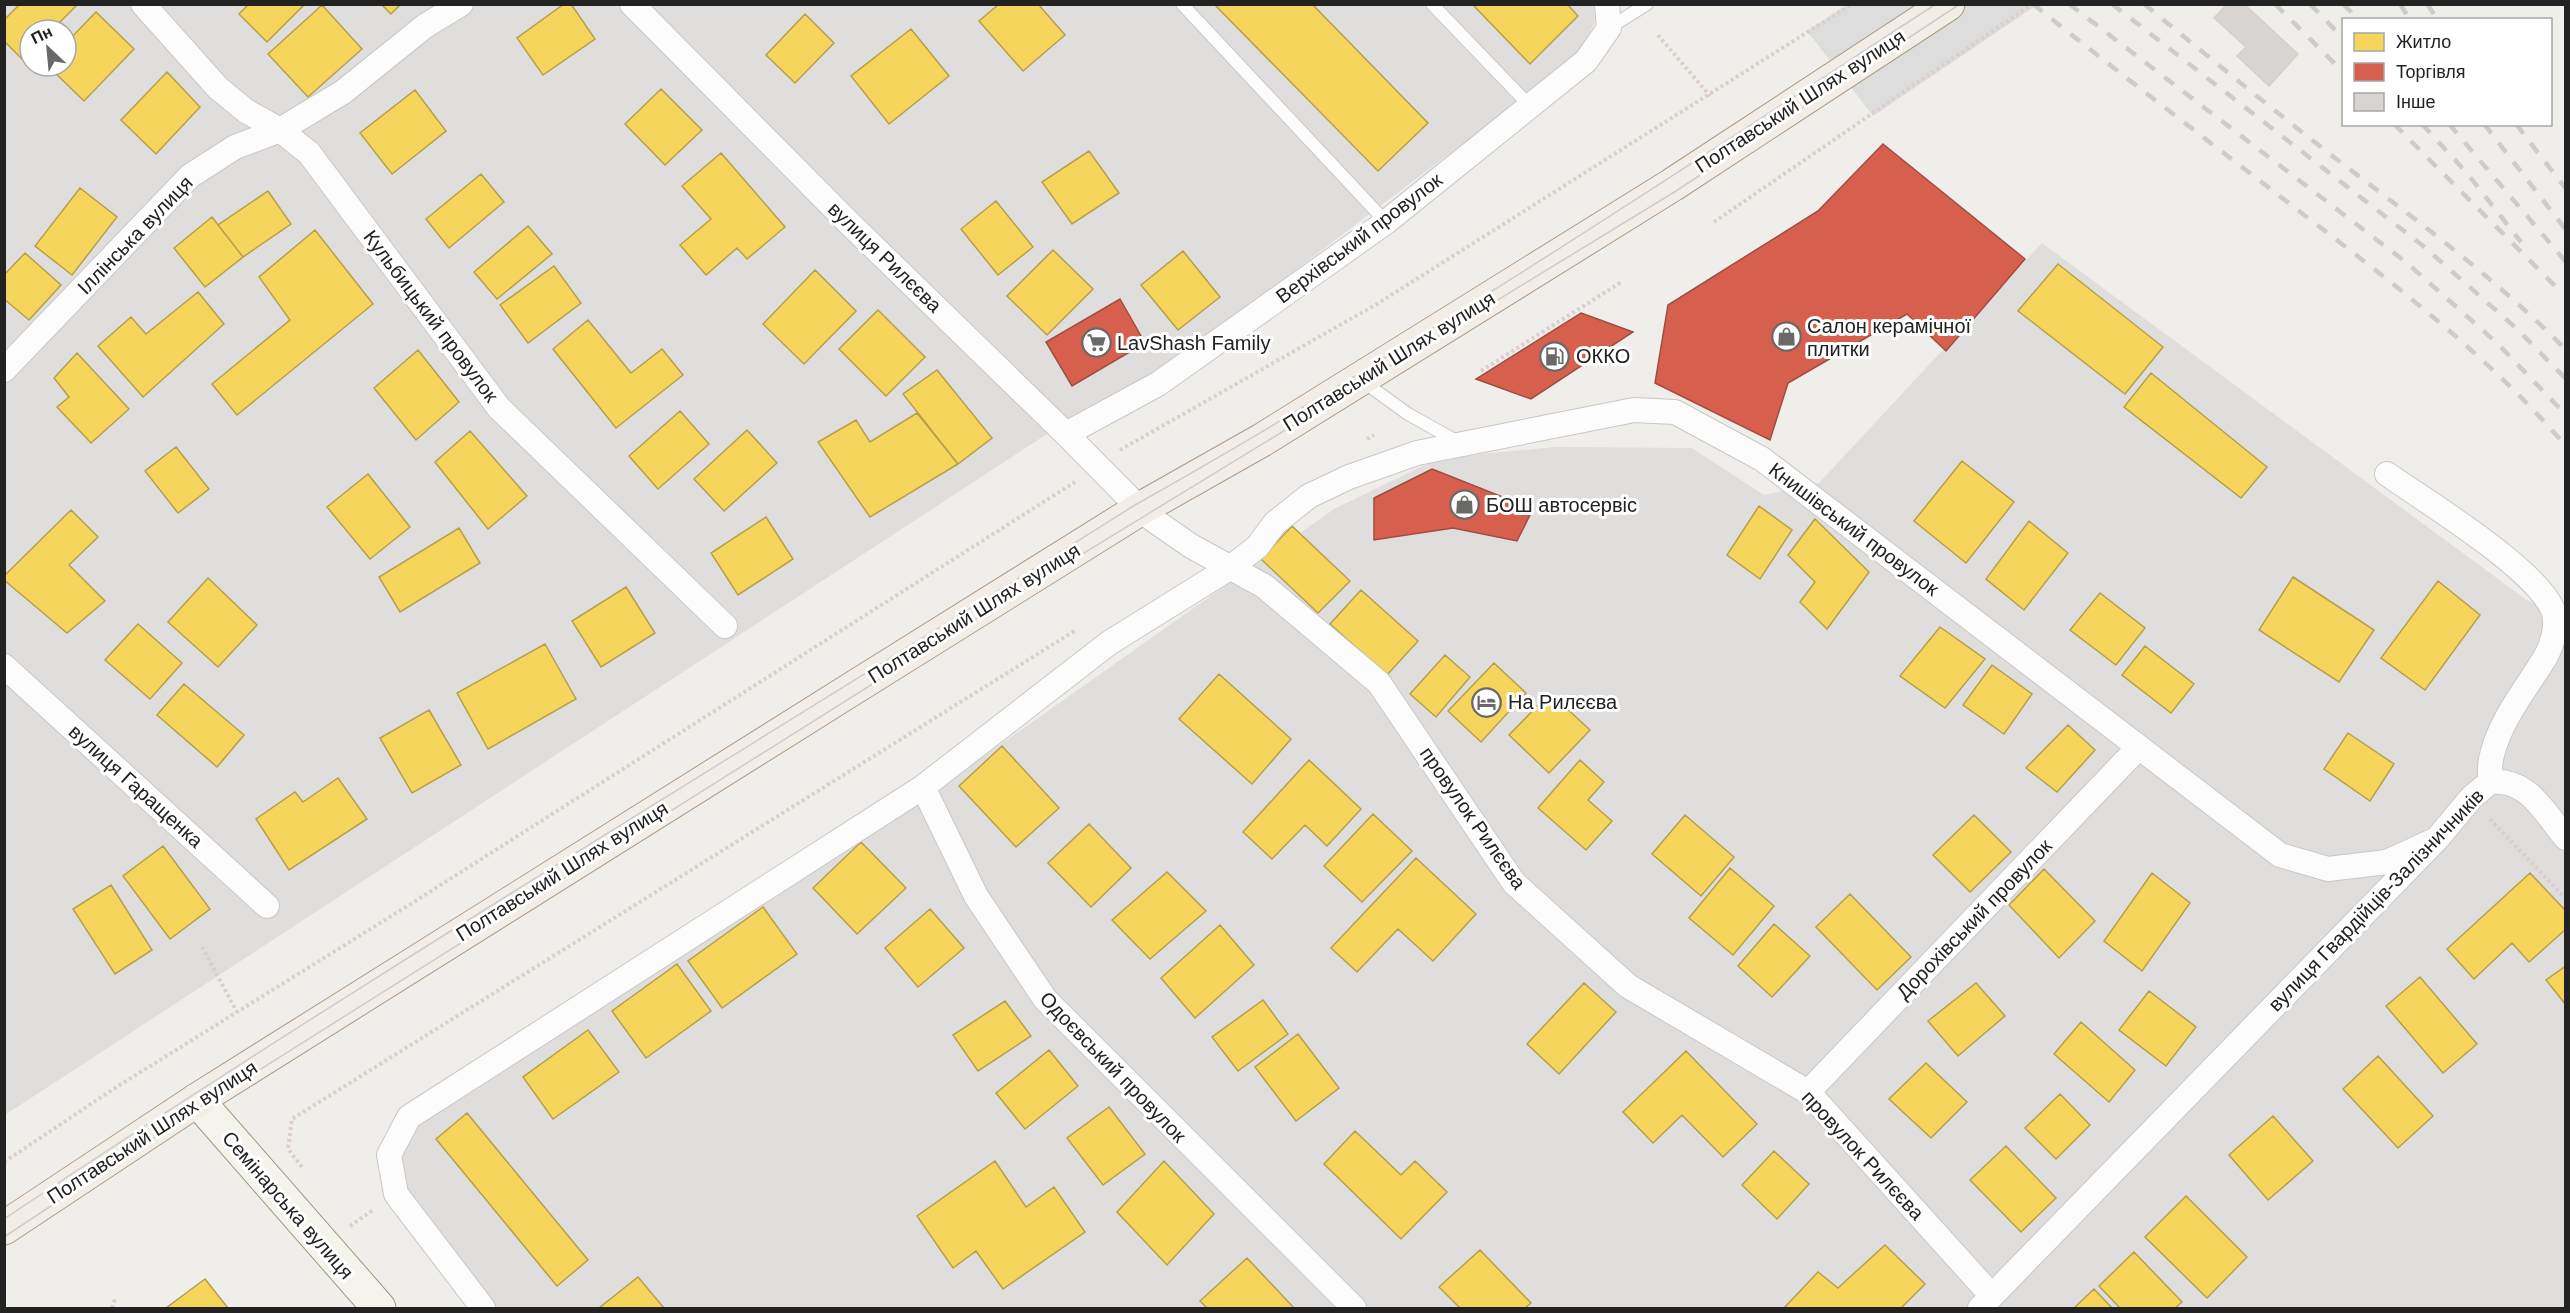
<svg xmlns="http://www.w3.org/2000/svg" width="2570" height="1313" font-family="Helvetica,sans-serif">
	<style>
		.residential { fill: #dfdedc; fill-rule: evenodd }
		.pier { fill: #dedddd }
		.homes { fill: #f6d55c; stroke: #b69f4b; stroke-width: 1.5 }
		.shops { fill: #d6604d; stroke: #a04d40; stroke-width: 1.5 }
		.building { fill: #d7d4d2; stroke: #d3d0cc; stroke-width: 1.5 }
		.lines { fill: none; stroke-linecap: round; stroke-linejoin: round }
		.service-casing { stroke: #c9c8c7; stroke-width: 14 }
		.minor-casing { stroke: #c9c8c7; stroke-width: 26 }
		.secondary-casing { stroke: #999a82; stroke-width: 35 }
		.primary-casing { stroke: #a79c86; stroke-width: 35 }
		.path { stroke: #dccecd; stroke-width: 4; stroke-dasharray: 3 3; stroke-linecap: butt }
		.service { stroke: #fdfcfc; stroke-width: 12 }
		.minor { stroke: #fdfcfc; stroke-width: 24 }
		.secondary { stroke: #f4f4ed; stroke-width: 33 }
		.primary { stroke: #f3ede7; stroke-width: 33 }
		.tram { stroke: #ccc; stroke-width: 1.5 }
		.rail { stroke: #ccc; stroke-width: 4.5; stroke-dasharray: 12 12; stroke-linecap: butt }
		.labels { text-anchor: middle; stroke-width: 6; stroke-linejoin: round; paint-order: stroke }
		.street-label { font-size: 20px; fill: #222; stroke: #fff }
		.poi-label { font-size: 20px; fill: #222; stroke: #fff; text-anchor: start }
	</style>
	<rect width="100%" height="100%" fill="#f0eeeb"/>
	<path class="residential" d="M5,5H1594L1595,22L1577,57L1161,372L1044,436L5,1115ZM30,30H66V66H30Z
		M2042,243L2528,601L2565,614V1308H491L406,1193L400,1156L415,1126L940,787L1334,509L1439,458L1556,447L1692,448L1764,495L1819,483Z"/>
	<path class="pier" d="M1847,5H2037L1873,116L1807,31Z"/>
	<path class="homes" d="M20,4H78L52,30H30V52L22,59L4,41V20Z
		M249,4H305L267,42L239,14Z
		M381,4H401L391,14Z
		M564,4H571L595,39L543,75L517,38Z
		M999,4H1038L1065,35L1023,71L979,21Z
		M1214,4H1312L1428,123L1378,171Z
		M1472,4H1567L1578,16L1530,64Z
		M322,5L362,49L308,97L268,54Z
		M96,12L134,49L84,101L48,66H66V43Z
		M805,14L834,43L795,83L766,55Z
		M911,29L949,76L889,124L851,76Z
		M167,72L200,107L156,154L121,120Z
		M661,89L702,130L665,165L625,124Z
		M415,90L446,131L392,174L360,133Z
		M1089,151L1119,193L1072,224L1042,182Z
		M721,153L785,227L747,259L737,248L706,275L680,245L711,219L682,186Z
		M481,174L504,202L449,248L426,219Z
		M80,188L117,217L72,275L35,246Z
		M268,191L291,224L243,257L218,225Z
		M996,201L1033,247L998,275L961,229Z
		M212,217L243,257L205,287L174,248Z
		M528,226L552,254L497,299L474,272Z
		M315,230L373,304L237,415L212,384L290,320L259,277Z
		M1053,250L1093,289L1047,335L1007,296Z
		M1183,251L1220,297L1178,330L1141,285Z
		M25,253L61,285L29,320L4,299V275Z
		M2058,264L2163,347L2125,394L2018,311Z
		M554,266L581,303L528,343L500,305Z
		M815,270L856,311L804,364L763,324Z
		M198,292L224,324L143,397L98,346L131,317L146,334Z
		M878,310L925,357L886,396L839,349Z
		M588,320L631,373L662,349L683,375L616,428L553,349Z
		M418,350L459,402L416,440L374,388Z
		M77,353L129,409L91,443L57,407L69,397L54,378Z
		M937,370L992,438L958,464L903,394Z
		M2151,373L2267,467L2241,498L2124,407Z
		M680,411L709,444L658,489L629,456Z
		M917,413L958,464L870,517L818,442L856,420L870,442Z
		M747,430L777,463L724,511L694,479Z
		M470,431L527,496L488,529L435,462Z
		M176,447L209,489L178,513L145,471Z
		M1962,461L2014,502L1966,563L1914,521Z
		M368,474L410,527L370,559L327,507Z
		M1759,506L1792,530L1760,579L1727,555Z
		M71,510L98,537L69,565L105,601L67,633L4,580V576Z
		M766,517L793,559L738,595L711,553Z
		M1815,519L1869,572L1827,629L1800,602L1815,582L1788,555Z
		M2029,521L2068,553L2024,610L1986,579Z
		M1292,526L1350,581L1318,613L1261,559Z
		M459,528L480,563L400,612L379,577Z
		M2293,577L2374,630L2339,682L2259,630Z
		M208,578L257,625L218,667L168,622Z
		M2438,581L2480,615L2425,690L2381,658Z
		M626,587L655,633L601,667L572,621Z
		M1361,590L1418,641L1387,675L1330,624Z
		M2100,593L2145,628L2116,665L2070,630Z
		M138,624L182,663L150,699L105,660Z
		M1940,627L1985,659L1945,708L1900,676Z
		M545,644L576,699L488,749L457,693Z
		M2145,646L2194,684L2171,713L2122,675Z
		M1445,655L1470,677L1436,717L1410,694Z
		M1494,663L1526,693L1481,742L1448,711Z
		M1992,665L2032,694L2004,734L1963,705Z
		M1219,674L1291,739L1252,784L1179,719Z
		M184,684L244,735L217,767L157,715Z
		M1550,693L1590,730L1549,773L1509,735Z
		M429,710L461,765L412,793L380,738Z
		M2068,725L2095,750L2057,792L2026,768Z
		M2348,733L2394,764L2370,801L2324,769Z
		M1002,746L1059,808L1016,847L959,786Z
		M1309,760L1361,809L1327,846L1305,825L1272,859L1243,832Z
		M1580,760L1604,782L1588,800L1612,821L1586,850L1538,808Z
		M338,778L367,819L289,870L256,819L295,792L303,802Z
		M1373,814L1412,851L1362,902L1324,866Z
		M1685,815L1734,857L1701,896L1652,854Z
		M1974,815L2011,852L1970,892L1933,855Z
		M1089,824L1131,868L1091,907L1048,863Z
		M861,842L906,888L857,934L813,888Z
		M163,846L210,909L170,939L123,876Z
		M1416,858L1476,914L1433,961L1398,929L1357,972L1331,948Z
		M1730,868L1774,906L1733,955L1689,918Z
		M2044,869L2095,921L2059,958L2009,905Z
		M1167,872L1206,911L1150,959L1112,920Z
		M2152,873L2190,903L2142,971L2104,941Z
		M2530,873L2566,911V929L2529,962L2512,943L2474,979L2447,949Z
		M111,885L152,950L115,974L73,909Z
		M1850,894L1911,957L1877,990L1816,927Z
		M763,907L797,954L722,1008L688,961Z
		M930,909L964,948L918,987L885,948Z
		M1774,924L1810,956L1772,997L1738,966Z
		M1220,925L1254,965L1195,1018L1161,978Z
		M677,964L711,1011L646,1058L612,1011Z
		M2566,966V1005L2546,980Z
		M2420,977L2477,1044L2443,1073L2386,1006Z
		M1584,983L1616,1012L1559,1074L1527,1044Z
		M1976,983L2005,1016L1958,1056L1928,1021Z
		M2149,991L2196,1027L2166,1066L2119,1030Z
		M1263,1000L1288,1034L1238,1071L1212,1037Z
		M1005,1001L1031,1036L978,1071L953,1035Z
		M2081,1022L2135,1070L2109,1102L2054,1054Z
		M588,1030L619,1072L553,1119L523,1077Z
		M1298,1034L1339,1088L1296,1121L1255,1067Z
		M1049,1050L1078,1086L1025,1129L996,1093Z
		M1686,1051L1757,1124L1723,1157L1682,1115L1653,1143L1623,1112Z
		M2378,1056L2433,1116L2398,1148L2343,1089Z
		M1926,1063L1967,1102L1931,1138L1889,1099Z
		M2060,1094L2090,1125L2056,1159L2025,1128Z
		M1109,1107L1145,1154L1103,1185L1067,1138Z
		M467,1113L588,1260L557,1286L436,1139Z
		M2273,1116L2313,1161L2268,1200L2229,1155Z
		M1355,1131L1401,1175L1415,1161L1447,1192L1401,1239L1324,1164Z
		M2006,1146L2056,1198L2021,1232L1970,1180Z
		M1774,1151L1809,1184L1777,1219L1742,1185Z
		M995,1161L1026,1207L1054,1187L1085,1232L1003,1289L976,1251L953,1268L917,1216Z
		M1164,1161L1214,1214L1167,1265L1117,1212Z
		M2186,1196L2247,1257L2207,1298L2145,1237Z
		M1885,1245L1925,1284L1901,1308H1784L1818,1272L1838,1288Z
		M1480,1250L1531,1303L1525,1308H1460L1439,1287Z
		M2134,1252L2182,1302L2175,1308H2120L2099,1286Z
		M1247,1258L1294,1308H1207L1200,1301Z
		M638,1277L664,1308H599Z
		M205,1279L228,1308H166Z
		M2094,1289L2112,1308H2074Z"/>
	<path class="shops" d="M1883,144L2025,259L1946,351L1907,314L1788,383L1770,440L1655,383L1668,305L1818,211Z
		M1120,299L1145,343L1072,386L1046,342Z
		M1581,313L1633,332L1531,399L1476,379Z
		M1432,469L1533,509L1517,541L1453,528L1374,540V498Z"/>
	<path class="building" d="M2227,4H2244L2298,54L2269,86L2237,56L2246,47L2214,18Z"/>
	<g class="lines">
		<defs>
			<path id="service" d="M1182,4L1386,222
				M1432,4L1530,106
				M1609,28L1647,4
				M1361,380L1408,414L1460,443"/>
			<path id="minor" d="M143,4L218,88L246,111L280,130L309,153L499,408L725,626
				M632,4L849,223L1066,434L1145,514L1191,546L1264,586L1379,683L1514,883L1628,986L1808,1092L1992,1296
				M4,370L190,176L235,147L280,130L343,92L425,26L461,4
				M1066,434L1158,384L1386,222L1586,61L1609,28L1607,4
				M4,666L267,906
				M2490,782C2528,778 2543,811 2566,838
				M923,787L976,896L1045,999L1354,1308
				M1808,1092L2139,747
				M483,1308L396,1194L389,1155L409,1117L923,787L1109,643L1231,567L1257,547L1275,523L1309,496L1349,477L1417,453L1634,410L1675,412L1762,459L2280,855L2328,869L2387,862L2437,839
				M1980,1308L2437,839L2471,798L2490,782C2490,774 2489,764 2492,755C2501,718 2527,688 2546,656C2553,643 2559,621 2552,608C2531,565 2428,503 2387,474"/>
			<path id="secondary" d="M197,1100L379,1308"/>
			<path id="primary" d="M4,1228L197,1100L855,687L1140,509L1262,440L1672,185L1948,4"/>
		</defs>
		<use href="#service" class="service-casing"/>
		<use href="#minor" class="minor-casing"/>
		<use href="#secondary" class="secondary-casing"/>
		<use href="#primary" class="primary-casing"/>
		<path class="path" d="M1658,35L1710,96
			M1714,222L2032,4
			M1481,371L1623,281
			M1367,439L1374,435
			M1120,450L1377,304L1852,4
			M2490,819L2566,899
			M202,947L237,1012
			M4,1162L115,1088L409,905L1075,482
			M302,1167L288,1149L292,1119L1076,630
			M350,1226L373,1210
			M112,1308L115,1299"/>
		<use href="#service" class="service"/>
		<use href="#minor" class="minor"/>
		<use href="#secondary" class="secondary"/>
		<use href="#primary" class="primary"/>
		<path class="tram" d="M4,1219C375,971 758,743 1135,505C1409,351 1672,176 1936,4
			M4,1237L202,1106L963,627L1676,191L1960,4"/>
		<path class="rail" d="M2033,4C2125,78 2219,149 2312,221C2402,290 2492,360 2566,446
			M2069,4L2407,263L2498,344L2566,415
			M2112,4L2422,245L2516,328L2566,379
			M2144,4C2209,57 2273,110 2339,161C2417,221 2497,279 2566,350
			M2275,4L2344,73
			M2310,4L2344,39
			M2343,4L2359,20
			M2400,4L2410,20
			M2427,4L2438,20
			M2394,124L2559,290
			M2422,124L2466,172L2521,242
			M2449,124L2566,262
			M2484,124L2566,230
			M2516,124L2566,189"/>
	</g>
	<defs>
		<symbol id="shop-ring" viewBox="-11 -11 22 22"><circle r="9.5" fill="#fff" stroke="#6a6968" stroke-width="1.5"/><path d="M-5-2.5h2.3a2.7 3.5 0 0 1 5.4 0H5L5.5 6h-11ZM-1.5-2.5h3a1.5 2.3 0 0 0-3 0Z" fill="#6a6968"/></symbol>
		<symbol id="supermarket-ring" viewBox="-11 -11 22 22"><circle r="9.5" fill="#fff" stroke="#6a6968" stroke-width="1.5"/><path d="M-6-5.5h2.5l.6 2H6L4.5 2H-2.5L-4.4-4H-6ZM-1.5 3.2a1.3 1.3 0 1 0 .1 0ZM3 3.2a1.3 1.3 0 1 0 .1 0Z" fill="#6a6968"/></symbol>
		<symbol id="fuel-ring" viewBox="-11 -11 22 22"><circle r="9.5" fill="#fff" stroke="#6a6968" stroke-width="1.5"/><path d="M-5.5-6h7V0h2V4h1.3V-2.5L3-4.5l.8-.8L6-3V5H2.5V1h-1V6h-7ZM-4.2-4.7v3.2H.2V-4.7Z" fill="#6a6968"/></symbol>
		<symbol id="hotel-ring" viewBox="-11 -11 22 22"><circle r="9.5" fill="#fff" stroke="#6a6968" stroke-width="1.5"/><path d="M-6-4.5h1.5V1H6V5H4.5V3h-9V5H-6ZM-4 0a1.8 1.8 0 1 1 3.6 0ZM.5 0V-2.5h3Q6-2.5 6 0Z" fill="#6a6968"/></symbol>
	</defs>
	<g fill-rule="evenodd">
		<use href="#shop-ring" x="1770" y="320" width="33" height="33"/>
		<use href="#supermarket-ring" x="1080" y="326" width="33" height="33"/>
		<use href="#fuel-ring" x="1538" y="340" width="33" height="33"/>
		<use href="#shop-ring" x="1448" y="488" width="33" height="33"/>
		<use href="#hotel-ring" x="1470" y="686" width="33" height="33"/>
	</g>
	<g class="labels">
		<g class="street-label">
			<text transform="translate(1800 101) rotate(-33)" y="7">Полтавський Шлях вулиця</text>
			<text transform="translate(135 235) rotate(-46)" y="7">Іллінська вулиця</text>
			<text transform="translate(1359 238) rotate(-37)" y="7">Верхівський провулок</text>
			<text transform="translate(885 257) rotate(44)" y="7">вулиця Рилєєва</text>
			<text transform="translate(431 316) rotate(53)" y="7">Кульбицький провулок</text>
			<text transform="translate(1389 361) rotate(-32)" y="7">Полтавський Шлях вулиця</text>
			<text transform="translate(1854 529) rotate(37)" y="7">Книшівський провулок</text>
			<text transform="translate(974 613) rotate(-32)" y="7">Полтавський Шлях вулиця</text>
			<text transform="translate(136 786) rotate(42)" y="7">вулиця Гаращенка</text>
			<text transform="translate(1473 818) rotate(55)" y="7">провулок Рилєєва</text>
			<text transform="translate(562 871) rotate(-32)" y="7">Полтавський Шлях вулиця</text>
			<text transform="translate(2376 900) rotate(-46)" y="7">вулиця Гвардійців-Залізничників</text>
			<text transform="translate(1974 919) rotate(-46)" y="7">Дорохівський провулок</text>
			<text transform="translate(1113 1067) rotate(46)" y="7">Одоєвський провулок</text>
			<text transform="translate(152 1132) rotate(-33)" y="7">Полтавський Шлях вулиця</text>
			<text transform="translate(1863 1155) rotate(47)" y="7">провулок Рилєєва</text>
			<text transform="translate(288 1205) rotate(49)" y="7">Семінарська вулиця</text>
		</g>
		<g class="poi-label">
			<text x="1807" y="333">Салон керамічної<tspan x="1807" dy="23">плитки</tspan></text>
			<text x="1117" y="350">LavShash Family</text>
			<text x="1576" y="363">ОККО</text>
			<text x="1486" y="512">БОШ автосервіс</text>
			<text x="1508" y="709">На Рилєєва</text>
		</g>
	</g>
	<rect width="2570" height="1313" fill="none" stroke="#222222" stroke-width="12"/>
	<rect x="2342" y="18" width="210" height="108" fill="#ffffff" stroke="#a7a7a7" stroke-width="1.5"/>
	<rect x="2354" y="33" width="30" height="18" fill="#f6d55c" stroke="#a7a7a7" stroke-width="1.5"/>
	<text x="2396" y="48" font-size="18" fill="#222222">Житло</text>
	<rect x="2354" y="63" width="30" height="18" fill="#d6604d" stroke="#a7a7a7" stroke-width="1.5"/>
	<text x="2396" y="78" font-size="18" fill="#222222">Торгівля</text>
	<rect x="2354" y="93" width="30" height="18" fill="#d7d4d2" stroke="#a7a7a7" stroke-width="1.5"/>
	<text x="2396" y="108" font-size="18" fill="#222222">Інше</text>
	<g transform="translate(48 48) rotate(334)"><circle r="28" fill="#ffffff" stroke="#a7a7a7" stroke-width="1.5"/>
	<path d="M0-4.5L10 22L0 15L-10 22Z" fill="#6a6968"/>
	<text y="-9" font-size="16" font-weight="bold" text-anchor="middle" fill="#222222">Пн</text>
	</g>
</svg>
